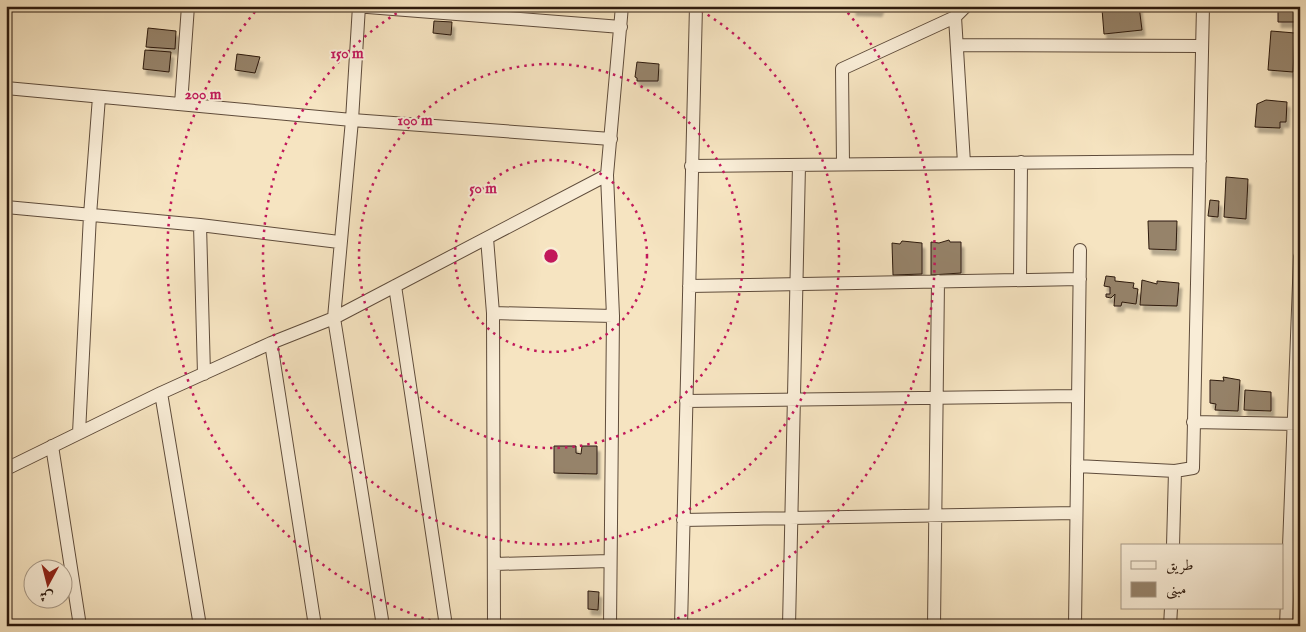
<svg xmlns="http://www.w3.org/2000/svg" width="1306" height="632" font-family="'IM FELL English',Amiri,serif">
	<style>
		.building { fill: #96836b; stroke: #2d1a0e; filter: url(#shadow) }
		.lines { fill: none; stroke-linecap: round; stroke-linejoin: round }
		.street-casing { stroke: #5f4c3b; stroke-width: 14 }
		.street { stroke: #f9edd7; stroke-width: 12 }
		.ring { fill: none; stroke: #c2185b; stroke-width: 2.5; stroke-dasharray: 2.5 5 }
		.centre { fill: #c2185b; stroke: #f9edd7; stroke-width: 2.5 }
		.ring-label { font-size: 15px; text-anchor: middle; font-weight: bold; fill: #c2185b; stroke: #f9edd7; stroke-width: 4; stroke-linejoin: round; paint-order: stroke }
	</style>
	<defs>
		<filter id="shadow"><feDropShadow dx="3" dy="5.5" stdDeviation="1" flood-color="#0004"/></filter>
	</defs>
	<rect width="100%" height="100%" fill="#f6e4c1"/>
	<filter id="stains"><feTurbulence type="fractalNoise" baseFrequency=".004" numOctaves="4"/><feColorMatrix values="0 0 0 0 .2 0 0 0 0 .09 0 0 0 0 .02 0 0 0 .5 -.17"/></filter>
	<radialGradient id="worn" r=".72"><stop offset=".6" stop-color="#630" stop-opacity="0"/><stop offset="1" stop-color="#630" stop-opacity=".3"/></radialGradient>
	<path class="building" d="M853,6H881L879,11L853,10Z
		M1139,6L1142,30L1104,34L1102,9Z
		M1278,6H1297V22H1278Z
		M434,21L452,22L451,35L433,33Z
		M148,28L176,31L175,49L146,47Z
		M1271,31L1295,33L1293,72L1268,70Z
		M145,50L171,52L169,72L143,69Z
		M237,54L260,57L255,73L235,70Z
		M637,62L659,64L658,81H637V78L635,77Z
		M1266,100L1287,102L1286,122H1280V128L1255,127L1257,104Z
		M1226,177L1248,179L1246,219L1224,217Z
		M1210,200L1219,201L1218,217L1208,216Z
		M1148,221H1177L1176,250L1149,249Z
		M949,240L950,242H961V273L931,275V242L939,243Z
		M902,241L922,243V274L893,275L892,243L900,244Z
		M1106,276L1115,277V281L1134,283L1133,288L1138,289L1136,304L1122,302L1121,306H1114L1115,294L1111,298L1106,297V294H1110V287L1104,286Z
		M1142,280L1157,284V281L1179,283L1177,306L1140,305Z
		M1223,377L1240,380L1238,411L1215,410L1216,404L1210,403V380L1224,381Z
		M1245,390L1271,392V411L1244,410Z
		M554,446H576V453L581,454L582,446H597V474L554,473Z
		M588,591L599,592L598,610L588,609Z"/>
	<g class="lines">
		<defs>
			<path id="street" d="M355,6L621,27
				M359,6L352,120L334,318L383,626
				M955,17L966,6
				M957,45L1202,46
				M6,88L352,120L611,139
				M181,104L188,6
				M843,164L842,69L955,17L964,163
				M691,166L1200,161
				M6,207L200,225L204,374
				M200,225L339,242
				M487,238L493,313L494,626
				M1020,280L1021,162
				M395,286L446,626
				M689,286L1080,279
				M493,313L613,316
				M271,343L315,626
				M161,393L200,626
				M686,401L1078,396
				M1193,422L1300,424
				M79,433L90,215L99,97
				M52,446L80,626
				M1077,466L1175,471L1173,546
				M6,469L161,393L271,343L334,318L607,175
				M1175,471L1193,468L1203,6
				M683,520L1076,513
				M495,564L610,561
				M610,626L613,316L607,175L622,6
				M681,626L696,6
				M789,626L799,165
				M934,626L938,281
				M1075,626L1080,250
				M1170,626L1171,608
				M1286,626L1300,257"/>
		</defs>
		<use href="#street" class="street-casing"/>
		<use href="#street" class="street"/>
	</g>
	<g class="ring">
		<circle cx="551" cy="256" r="96"/>
		<circle cx="551" cy="256" r="192"/>
		<path d="M695 7A288 288 0 1 1 407 7"/>
		<path d="M445 625A384 384 0 0 1 259 7M843 7A384 384 0 0 1 657 625"/>
	</g>
	<circle cx="551" cy="256" r="8" class="centre"/>
	<g class="ring-label">
		<text x="347" y="58">150 m</text>
		<text x="203" y="99">200 m</text>
		<text x="415" y="125">100 m</text>
		<text x="483" y="193">50 m</text>
	</g>
	<rect width="1306" height="632" fill="none" stroke="#f6e4c1" stroke-width="25"/>
	<rect x="8" y="8" width="1291" height="617" fill="none" stroke="#2d1a0e" stroke-width="2.5"/>
	<rect x="12" y="12" width="1281" height="607" fill="none" stroke="#2d1a0e"/>
	<rect x="1121" y="544" width="162" height="65" fill="#f9edd7" stroke="#a79987"/>
	<rect x="1131" y="561" width="25" height="8" fill="#f9edd7" stroke="#a79987"/>
	<text x="1166" y="570" font-size="15" fill="#2d1a0e">طريق</text>
	<rect x="1131" y="582" width="25" height="15" fill="#96836b" stroke="#a79987"/>
	<text x="1166" y="594" font-size="15" fill="#2d1a0e">مبنى</text>
	<g transform="translate(48 584) rotate(187)"><circle r="24" fill="#f9edd7" stroke="#a79987"/>
	<path d="M0-4L9 19L0 12L-9 19Z" fill="#8f2418"/>
	<text y="-8" font-size="14" font-weight="bold" text-anchor="middle" fill="#2d1a0e">ش</text>
	</g>
	<rect width="100%" height="100%" filter="url(#stains)"/>
	<rect width="100%" height="100%" fill="url(#worn)"/>
</svg>
